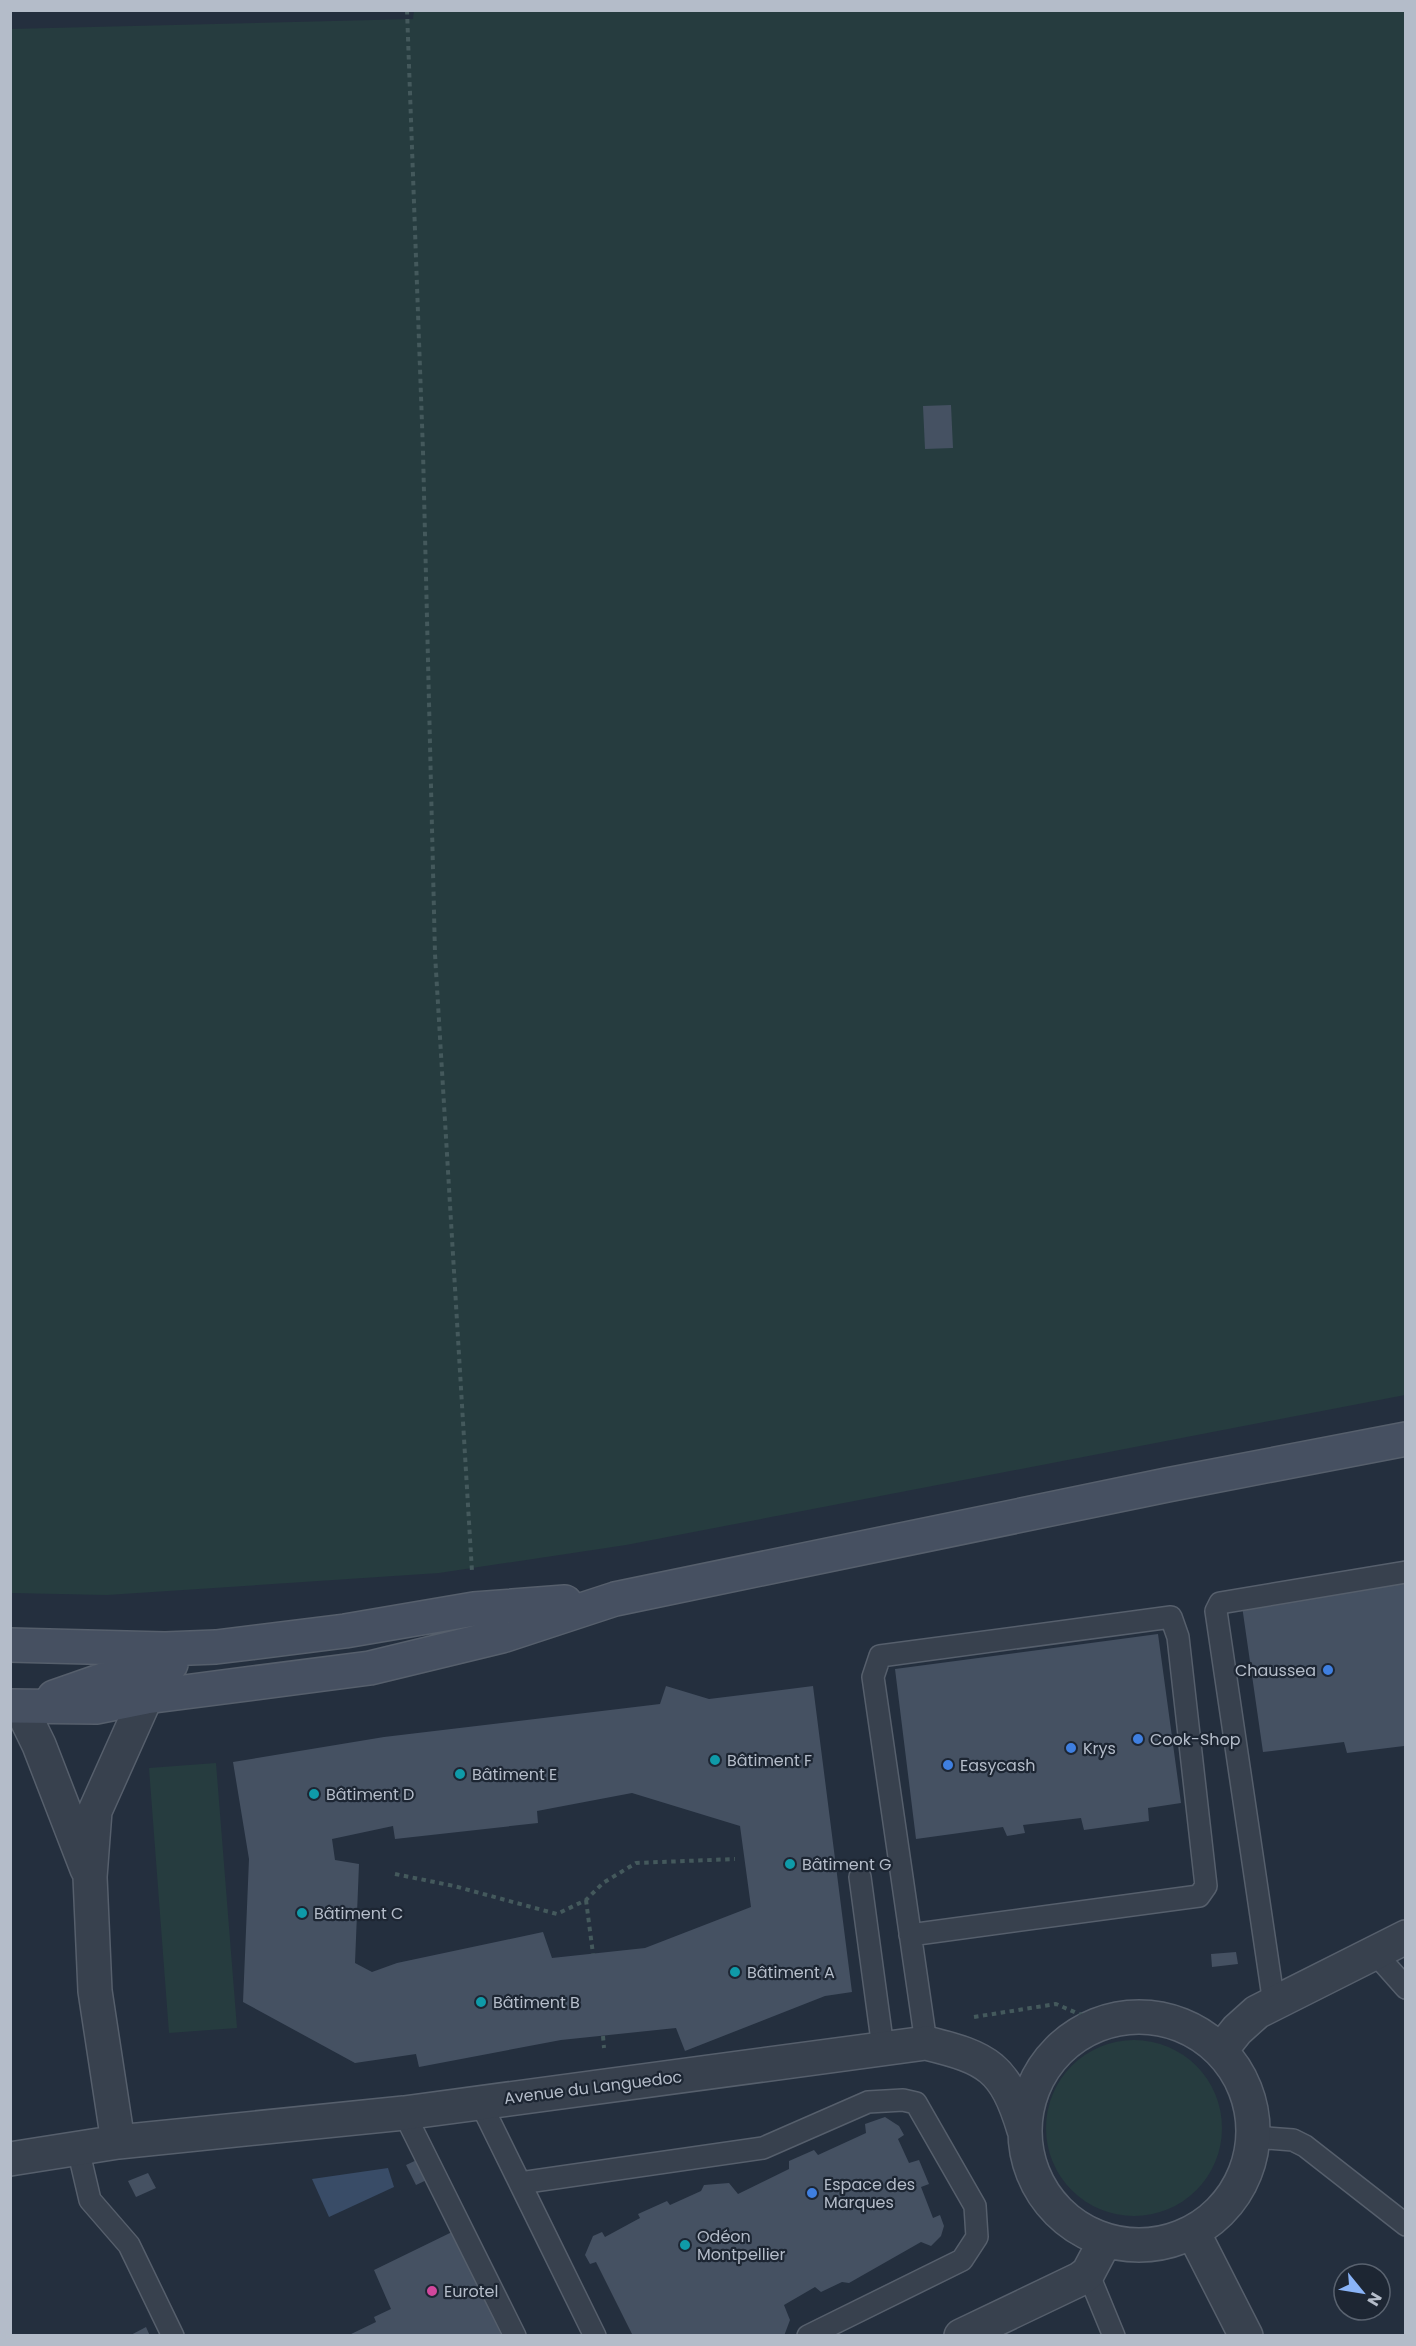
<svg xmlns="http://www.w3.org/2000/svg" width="1416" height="2346" font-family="Poppins,sans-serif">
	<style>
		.green { fill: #263c3f }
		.water { fill: #394c67 }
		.building { fill: #455162; fill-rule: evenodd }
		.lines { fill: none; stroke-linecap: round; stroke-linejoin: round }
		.lane-casing { stroke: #565f6c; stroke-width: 24 }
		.street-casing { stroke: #565f6c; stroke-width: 36 }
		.secondary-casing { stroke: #565f6c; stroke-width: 36 }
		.path { stroke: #44595c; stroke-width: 4; stroke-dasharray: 4.5 4.5; stroke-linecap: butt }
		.lane { stroke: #38414e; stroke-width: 21 }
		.street { stroke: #38414e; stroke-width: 33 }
		.secondary { stroke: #465061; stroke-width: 33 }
		.shop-dot { fill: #3f7fe0; stroke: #1d2633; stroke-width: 2 }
		.culture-dot { fill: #0f9aa8; stroke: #1d2633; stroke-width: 2 }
		.hotel-dot { fill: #d1479c; stroke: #1d2633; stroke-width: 2 }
		.labels { text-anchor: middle; stroke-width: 4.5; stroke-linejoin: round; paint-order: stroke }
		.poi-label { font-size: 16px; fill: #b4bcc9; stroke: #1d2633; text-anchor: start }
		.street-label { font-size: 16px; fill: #b4bcc9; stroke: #1d2633 }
	</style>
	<rect width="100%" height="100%" fill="#242f3e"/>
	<path class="green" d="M414,10L1405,11V1395L626,1545L439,1573L107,1595L11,1593L10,29L413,19Z
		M216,1763L237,2028L169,2033L149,1768Z
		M1046 2128a88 88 0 1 1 176 0a88 88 0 1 1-176 0Z"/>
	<path class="water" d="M388,2168L394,2187L329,2217L312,2179Z"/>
	<path class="building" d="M951,405L953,448L925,449L923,406Z
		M1406,1583L1404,1746L1347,1753L1344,1742L1263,1752L1242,1606Z
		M1158,1634L1181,1803L1148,1808L1149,1821L1084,1830L1081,1818L1023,1825L1025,1833L1007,1836L1003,1827L916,1839L895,1669Z
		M666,1686L709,1699L813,1686L852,1992L825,1996L685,2051L676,2028L561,2040L419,2067L416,2054L355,2063L243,2002L249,1859L233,1762L384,1737L660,1704ZM632,1793L740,1826L751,1907L645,1948L552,1958L543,1932L397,1963L372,1972L355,1963L359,1864L335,1860L332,1839L393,1826L395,1839L538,1823L537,1811Z
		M1236,1952L1238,1964L1212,1967L1211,1954Z
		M885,2117L899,2126L904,2135L898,2139L909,2163L919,2160L929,2184L921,2187L933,2218L940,2215L944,2226L941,2236L931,2246L921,2242L849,2283L842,2282L821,2292L815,2287L784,2305L790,2320L784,2336H633L596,2262L590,2264L585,2255L593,2236L602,2232L605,2237L640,2218L638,2214L667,2201L670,2205L701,2191L704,2185L729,2183L738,2194L789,2169V2161L814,2150L818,2155L866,2133L865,2124Z
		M421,2158L431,2178L416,2185L406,2165Z
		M148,2173L156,2188L136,2197L128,2181Z
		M452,2232L502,2336H347L376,2322L374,2317L391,2309L374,2270Z
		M146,2327L150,2336H129Z"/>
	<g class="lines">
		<defs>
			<path id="lane" d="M860,1877L883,2048
				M910,1935L1199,1896L1206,1886L1178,1637L1171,1617L880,1656L873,1677L926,2043
				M1374,1952L1406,1988
				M1274,2004L1216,1611L1220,1603L1406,1572
				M480,2102L595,2336
				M404,2113L515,2336
				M1254,2137L1293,2140L1305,2146L1406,2225
				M78,2149L90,2200L129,2245L173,2336
				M520,2183L763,2148L868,2102L903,2100L916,2103L975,2206L977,2237L962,2260L808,2336
				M1088,2273L1114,2336"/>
			<path id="street" d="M21,1708L39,1745L87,1869
				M1025 2131a114 114 0 1 1 228 0a114 114 0 1 1-228 0Z
				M1221,2050L1237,2030L1257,2012L1406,1937
				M118,2142L95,1991L90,1877L95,1811L146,1697
				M10,2159L118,2142L404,2113L926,2043C988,2058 1005,2067 1024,2130
				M1194,2234L1246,2336
				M961,2336L1080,2279L1088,2273L1105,2241"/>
			<path id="secondary" d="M10,1645L165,1649L216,1647L345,1631L474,1609L565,1602
				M54,1697L140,1667L171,1664
				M10,1706L96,1707L146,1697L370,1668L502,1636L615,1599L1167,1485L1406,1439"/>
		</defs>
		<use href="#lane" class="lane-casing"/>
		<use href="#street" class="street-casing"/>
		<use href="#secondary" class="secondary-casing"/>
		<path class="path" d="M407,10L423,451L435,954L472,1572
			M395,1874L454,1886L557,1914L586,1900L603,1883L636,1863L735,1859
			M586,1900L593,1954
			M974,2017L1056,2004L1100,2023
			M603,2036L604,2048"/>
		<use href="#lane" class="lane"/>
		<use href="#street" class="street"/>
		<use href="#secondary" class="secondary"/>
	</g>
	<g class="shop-dot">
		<circle cx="1328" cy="1670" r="6"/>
		<circle cx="1138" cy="1739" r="6"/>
		<circle cx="1071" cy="1748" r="6"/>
		<circle cx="948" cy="1765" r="6"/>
		<circle cx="812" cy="2193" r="6"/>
	</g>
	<g class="culture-dot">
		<circle cx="715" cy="1760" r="6"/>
		<circle cx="460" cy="1774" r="6"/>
		<circle cx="314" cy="1794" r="6"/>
		<circle cx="790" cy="1864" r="6"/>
		<circle cx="302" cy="1913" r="6"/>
		<circle cx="735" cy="1972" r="6"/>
		<circle cx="481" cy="2002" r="6"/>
		<circle cx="685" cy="2245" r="6"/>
	</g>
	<circle class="hotel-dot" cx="432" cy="2291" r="6"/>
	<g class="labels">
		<g class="poi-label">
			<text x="1316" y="1676" text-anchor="end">Chaussea</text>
			<text x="1150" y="1745">Cook-Shop</text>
			<text x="1083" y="1754">Krys</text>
			<text x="727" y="1766">Bâtiment F</text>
			<text x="960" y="1771">Easycash</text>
			<text x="472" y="1780">Bâtiment E</text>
			<text x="326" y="1800">Bâtiment D</text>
			<text x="802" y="1870">Bâtiment G</text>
			<text x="314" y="1919">Bâtiment C</text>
			<text x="747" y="1978">Bâtiment A</text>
			<text x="493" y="2008">Bâtiment B</text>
			<text x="824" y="2190">Espace des<tspan x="824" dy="18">Marques</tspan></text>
			<text x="697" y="2242">Odéon<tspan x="697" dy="18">Montpellier</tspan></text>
			<text x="444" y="2297">Eurotel</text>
		</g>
		<g class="street-label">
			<text transform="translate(593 2087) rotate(-7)" y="6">Avenue du Languedoc</text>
		</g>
	</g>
	<rect width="1416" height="2346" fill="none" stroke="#b4bcc9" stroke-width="24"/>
	<g transform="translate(1362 2292) rotate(120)"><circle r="28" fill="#1d2633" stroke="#59626f" stroke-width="1.5"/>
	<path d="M0-4.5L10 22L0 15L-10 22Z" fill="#8ab4f8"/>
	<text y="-9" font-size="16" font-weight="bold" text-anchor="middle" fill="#b4bcc9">N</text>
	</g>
</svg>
